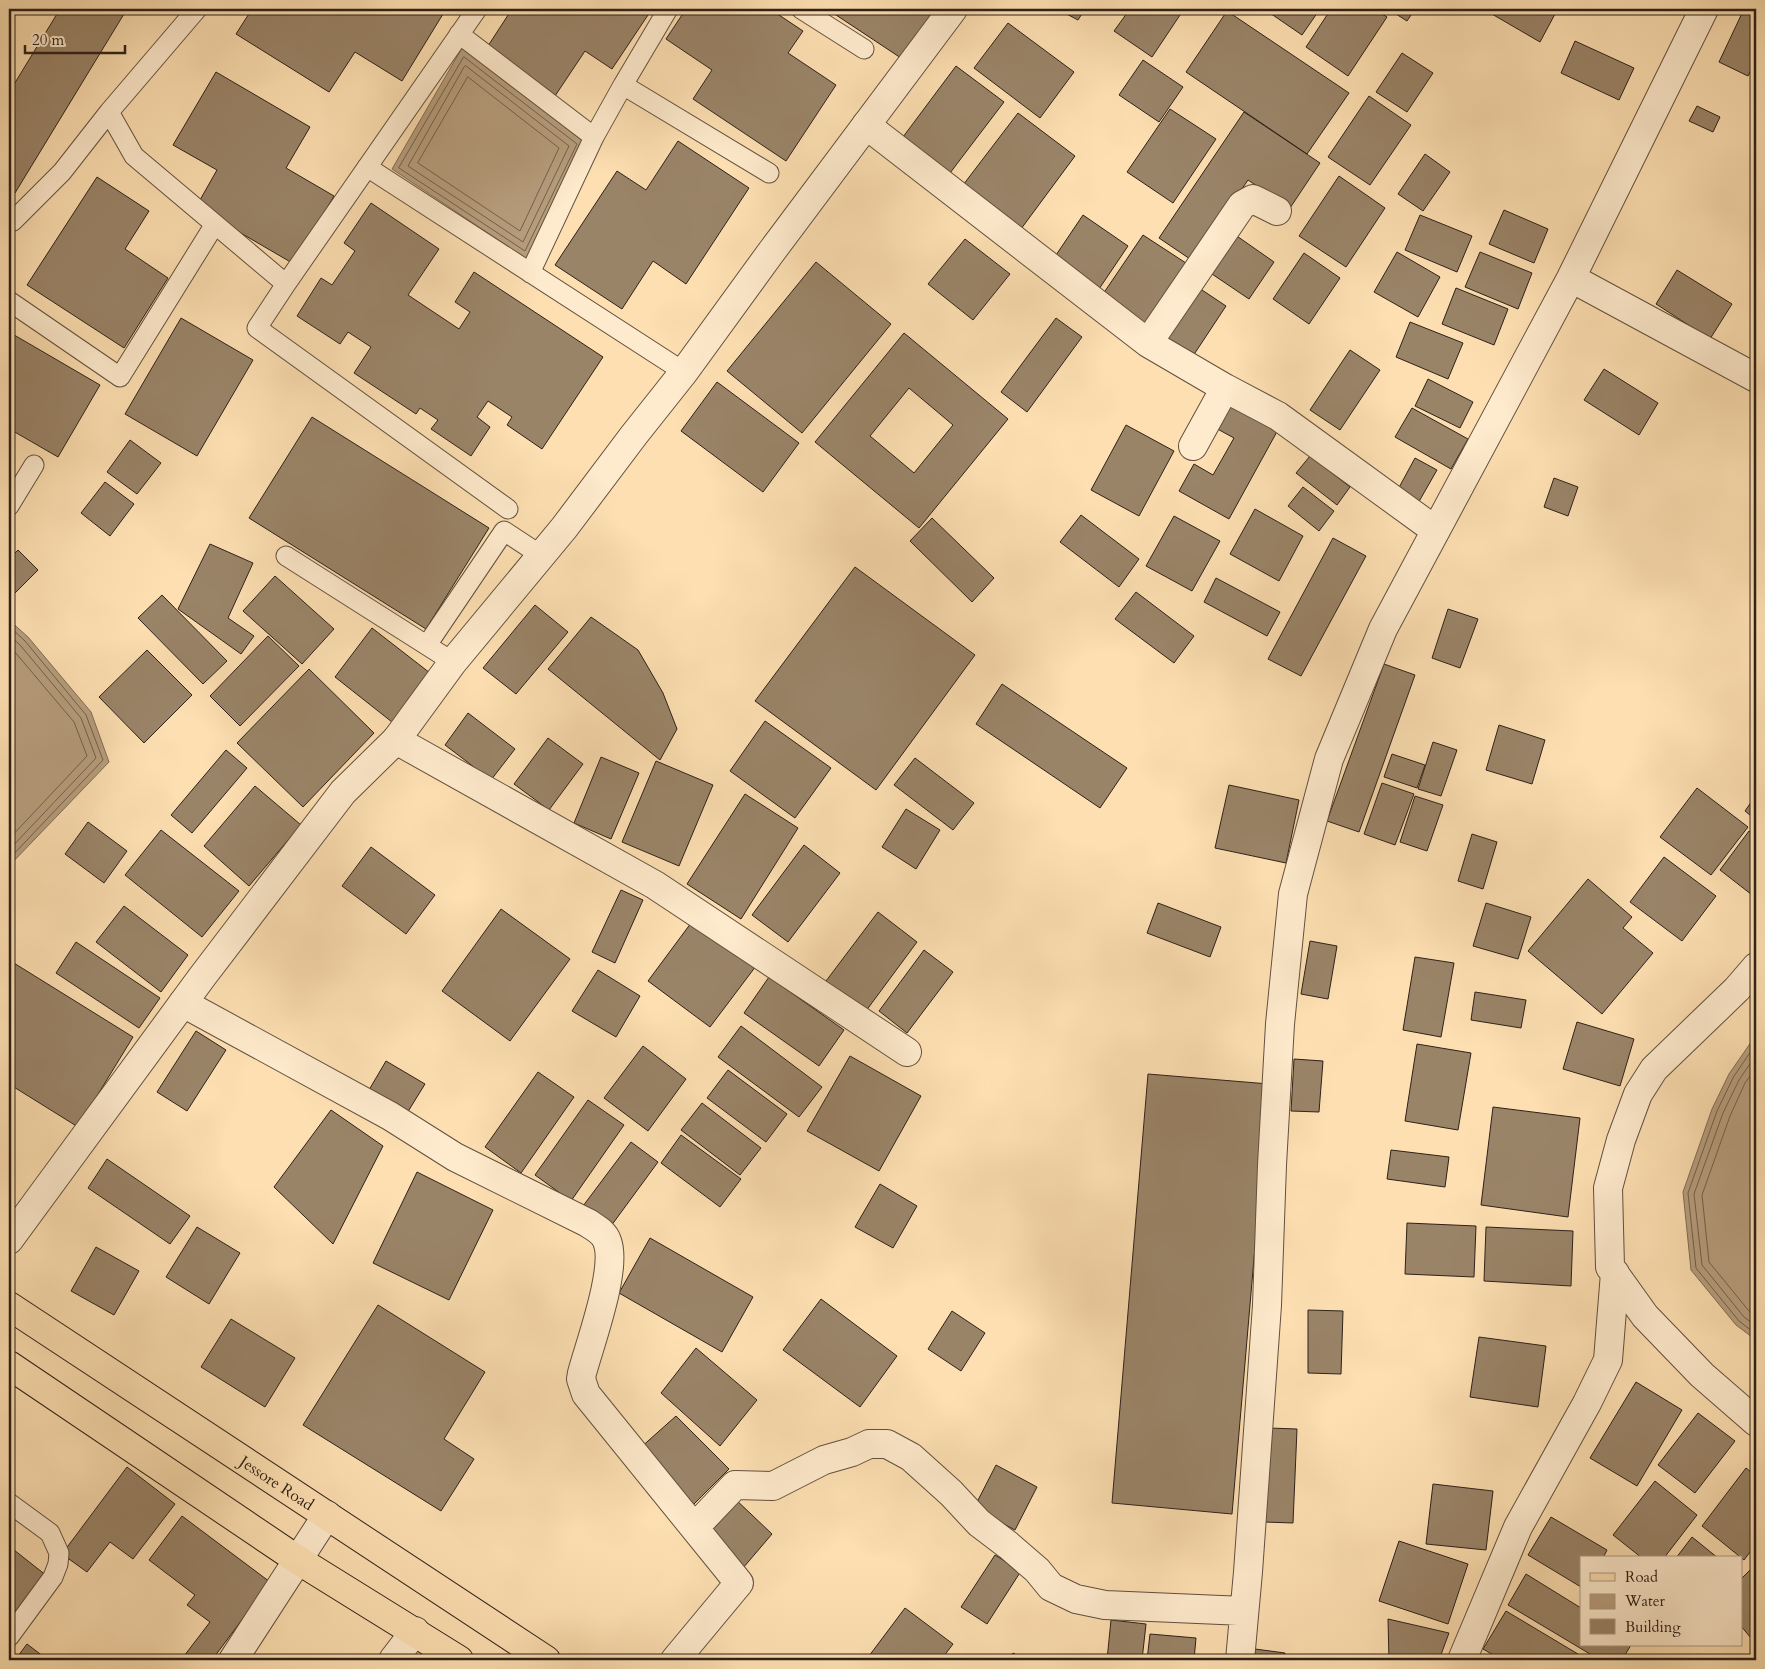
<svg xmlns="http://www.w3.org/2000/svg" width="1765" height="1669" font-family="Cardo,serif">
	<style>
		.water { fill: #b79e7d; stroke: #806c55 }
		.lines { fill: none; stroke-linecap: round; stroke-linejoin: round }
		.shore { stroke: #72604b; stroke-width: 1 }
		.building { fill: #9a8468; stroke: #2e2119; fill-rule: evenodd }
		.service-casing { stroke: #62503f; stroke-width: 21 }
		.minor-casing { stroke: #62503f; stroke-width: 30 }
		.tertiary-casing { stroke: #62503f; stroke-width: 30 }
		.primary-casing { stroke: #2e2119; stroke-width: 30 }
		.service { stroke: #feeacc; stroke-width: 19 }
		.minor { stroke: #feeacc; stroke-width: 28 }
		.tertiary { stroke: #feeacc; stroke-width: 28 }
		.primary { stroke: #fddfb1; stroke-width: 28 }
		.labels { text-anchor: middle; stroke-width: 5; stroke-linejoin: round; paint-order: stroke }
		.street-label { font-size: 16px; fill: #2e2119; stroke: #feeacc }
	</style>
	<rect width="100%" height="100%" fill="#fddfb1"/>
	<filter id="stains"><feTurbulence type="fractalNoise" baseFrequency=".004" numOctaves="4"/><feColorMatrix values="0 0 0 0 .2 0 0 0 0 .09 0 0 0 0 .02 0 0 0 .5 -.17"/></filter>
	<radialGradient id="worn" r=".72"><stop offset=".6" stop-color="#630" stop-opacity="0"/><stop offset="1" stop-color="#630" stop-opacity=".3"/></radialGradient>
	<path class="water" d="M462,48L584,142L527,259L392,169Z
		M9,620L28,637L91,712L109,762L9,866Z
		M1756,1035V1340L1736,1325L1691,1270L1683,1192L1712,1109L1729,1074Z"/>
	<g class="lines">
		<path class="shore" d="M464,57L577,144L525,251L399,168Z
			M466,66L569,146L523,242L408,166L464,67Z
			M468,77L559,148L520,231L418,163Z
			M9,626L25,641L86,715L103,760L9,859
			M9,635L20,645L81,718L96,758L9,850
			M9,645L74,722L87,756L9,839
			M1756,1044L1734,1076L1717,1111L1688,1193L1696,1268L1739,1321L1756,1334
			M1756,1055L1739,1080L1723,1113L1694,1194L1702,1265L1744,1317L1756,1326
			M1756,1068L1745,1083L1730,1116L1702,1195L1709,1262L1749,1311L1756,1317"/>
	</g>
	<path class="building" d="M60,9H127L15,193L9,189V83L13,86Z
		M252,9H435L443,14L402,81L355,52L329,92L236,34Z
		M512,9H652L612,69L585,51L555,96L486,49Z
		M686,9H770L803,31L788,53L836,85L786,161L693,99L712,70L666,39Z
		M827,9H937L904,60Z
		M1057,9H1085L1078,20Z
		M1130,9H1184L1152,57L1114,31Z
		M1264,9H1320L1302,35Z
		M1331,9H1374L1387,17L1348,76L1306,47Z
		M1388,9H1415L1407,21Z
		M1485,9H1545L1555,14L1540,42L1485,10Z
		M1744,9H1756V60L1748,76L1719,62Z
		M1227,11L1349,93L1307,154L1186,72Z
		M1008,23L1074,72L1040,118L974,68Z
		M1575,41L1634,68L1619,100L1561,73Z
		M1402,53L1433,73L1407,112L1376,92Z
		M1143,60L1183,87L1159,122L1119,95Z
		M956,66L1004,102L950,173L903,137Z
		M216,72L310,127L286,168L334,196L294,264L196,207L217,170L173,145Z
		M1369,96L1411,125L1370,185L1328,157Z
		M1697,106L1720,117L1713,132L1689,121Z
		M1170,109L1216,139L1173,203L1127,172Z
		M1244,112L1320,163L1290,208L1248,180L1193,261L1159,238Z
		M1018,113L1075,156L1018,233L960,189Z
		M678,141L749,188L686,284L653,261L622,309L555,265L617,171L646,190Z
		M1425,154L1450,172L1423,211L1398,194Z
		M1339,176L1385,208L1346,267L1299,236Z
		M97,177L149,211L125,249L168,278L124,348L27,285Z
		M371,203L439,249L408,295L459,329L470,312L455,302L474,272L603,357L542,449L507,425L512,417L488,401L477,417L490,427L471,456L431,429L438,420L420,408L416,414L354,373L371,347L348,332L340,344L297,316L321,278L332,285L355,251L344,243Z
		M1504,210L1548,229L1534,263L1489,244Z
		M1083,215L1128,246L1097,292L1052,261Z
		M1420,215L1472,236L1457,272L1405,250Z
		M1234,234L1274,262L1249,299L1209,272Z
		M1143,235L1192,267L1148,333L1099,300Z
		M965,239L1010,274L973,320L928,284Z
		M1397,252L1440,277L1418,317L1374,292Z
		M1480,252L1532,273L1518,309L1465,287Z
		M1304,253L1340,278L1309,324L1273,299Z
		M816,262L891,324L802,433L727,371Z
		M1677,270L1732,304L1710,339L1656,304Z
		M1193,284L1226,306L1191,359L1158,336Z
		M1456,288L1508,309L1494,345L1442,324Z
		M181,318L253,360L197,456L125,414Z
		M1056,318L1082,337L1027,412L1001,392Z
		M1410,322L1463,343L1448,379L1396,357Z
		M9,332L100,385L58,457L13,431L9,438Z
		M904,333L1008,419L919,528L815,442ZM909,388L953,425L914,473L870,436Z
		M1350,350L1380,370L1340,430L1310,410Z
		M1604,369L1658,403L1639,435L1584,400Z
		M1428,379L1473,402L1460,428L1415,406Z
		M717,382L799,443L763,492L681,431Z
		M1227,399L1279,428L1229,519L1179,491L1194,464L1213,475L1234,438L1212,426Z
		M1412,408L1468,439L1451,469L1395,437Z
		M312,417L489,528L426,629L249,518Z
		M1126,425L1174,451L1139,516L1091,490Z
		M130,440L161,463L137,494L107,472Z
		M1310,456L1350,487L1337,505L1296,473Z
		M1415,458L1437,470L1417,505L1396,493Z
		M1554,478L1578,487L1568,516L1544,507Z
		M105,482L134,504L110,536L81,513Z
		M1303,487L1334,511L1319,531L1288,506Z
		M1255,509L1303,536L1279,581L1230,554Z
		M1081,515L1139,559L1119,587L1060,542Z
		M1174,516L1220,541L1192,591L1146,566Z
		M932,518L994,578L972,602L910,541Z
		M1333,538L1366,556L1301,676L1268,659Z
		M210,544L253,563L228,618L254,636L241,654L178,609Z
		M18,550L38,570L9,599V559Z
		M855,567L975,655L876,790L755,701Z
		M275,576L334,629L302,664L243,611Z
		M1216,578L1280,612L1267,636L1204,602Z
		M1136,592L1194,636L1174,663L1115,619Z
		M162,595L227,661L203,684L138,618Z
		M535,605L568,632L516,694L483,668Z
		M1448,609L1478,619L1460,668L1432,658Z
		M591,617L638,650L663,693L677,729L660,760L548,669Z
		M372,628L430,673L392,722L335,677Z
		M268,636L299,666L240,726L210,696Z
		M147,650L192,695L144,743L99,697Z
		M1384,664L1415,675L1359,832L1327,821Z
		M309,669L374,733L303,807L237,743Z
		M1002,684L1127,768L1100,808L976,724Z
		M468,713L515,749L491,780L445,745Z
		M765,721L831,768L795,818L730,771Z
		M1499,725L1545,740L1532,784L1486,770Z
		M548,738L583,764L549,810L514,784Z
		M1433,742L1457,750L1441,796L1418,789Z
		M226,750L247,768L192,833L171,815Z
		M1392,754L1425,765L1417,788L1384,777Z
		M601,757L639,773L611,839L574,823Z
		M915,758L974,803L953,830L894,785Z
		M656,761L713,785L679,866L622,842Z
		M1382,783L1414,794L1395,845L1364,834Z
		M1229,785L1299,800L1286,863L1215,848Z
		M255,786L301,825L249,886L204,846Z
		M1697,788L1748,827L1711,875L1660,837Z
		M745,794L798,828L741,919L687,884Z
		M1756,795V820L1745,811Z
		M1415,796L1443,805L1427,851L1400,842Z
		M906,809L940,830L916,869L882,847Z
		M88,822L127,851L104,883L65,854Z
		M161,830L239,891L202,937L125,875Z
		M1749,831L1756,837V898L1720,870Z
		M1472,834L1497,842L1483,889L1458,881Z
		M804,845L840,873L788,942L752,915Z
		M371,847L435,895L406,934L342,886Z
		M1664,857L1716,896L1682,941L1630,902Z
		M1588,879L1632,917L1623,928L1653,953L1602,1014L1528,951Z
		M621,890L643,900L615,963L592,952Z
		M1158,903L1221,927L1210,957L1147,933Z
		M1486,903L1531,917L1518,959L1473,946Z
		M124,906L188,955L161,992L96,942Z
		M501,909L570,959L510,1041L442,991Z
		M878,912L917,942L863,1015L823,985Z
		M694,919L756,966L710,1027L648,981Z
		M1310,941L1337,946L1328,999L1301,994Z
		M76,942L160,998L139,1028L56,973Z
		M924,950L953,972L907,1033L879,1011Z
		M1415,957L1454,963L1441,1037L1403,1030Z
		M9,960L133,1037L78,1127L9,1084Z
		M598,970L640,996L616,1037L572,1011Z
		M769,977L844,1030L819,1066L744,1013Z
		M1475,992L1526,1000L1521,1028L1471,1020Z
		M1577,1022L1634,1039L1620,1086L1563,1069Z
		M741,1026L822,1087L799,1117L718,1057Z
		M196,1031L226,1050L187,1111L157,1092Z
		M1417,1044L1471,1053L1458,1130L1405,1121Z
		M643,1046L686,1079L648,1131L604,1098Z
		M850,1056L921,1096L879,1171L807,1131Z
		M1294,1059L1323,1061L1319,1112L1291,1111Z
		M386,1061L425,1084L404,1118L366,1095Z
		M728,1070L787,1114L766,1142L707,1098Z
		M538,1072L574,1097L521,1173L485,1147Z
		M1148,1074L1269,1084L1232,1514L1112,1503Z
		M588,1100L624,1125L571,1201L535,1175Z
		M702,1103L761,1148L740,1175L681,1130Z
		M1493,1107L1580,1118L1568,1217L1481,1205Z
		M331,1110L383,1146L333,1244L274,1187Z
		M681,1135L741,1179L720,1207L661,1163Z
		M631,1142L658,1162L611,1226L583,1206Z
		M1391,1150L1449,1157L1445,1187L1387,1179Z
		M107,1159L190,1216L170,1244L88,1188Z
		M417,1172L493,1210L449,1300L373,1263Z
		M880,1184L917,1206L893,1248L855,1227Z
		M1407,1223L1476,1226L1474,1277L1405,1274Z
		M197,1227L240,1253L209,1304L166,1277Z
		M1486,1227L1573,1231L1571,1286L1484,1281Z
		M650,1238L753,1297L722,1352L619,1293Z
		M96,1247L139,1271L114,1315L71,1291Z
		M821,1299L897,1356L860,1407L783,1350Z
		M378,1305L485,1372L444,1439L474,1459L441,1511L303,1425Z
		M1308,1310L1343,1311L1341,1374L1308,1373Z
		M952,1311L985,1333L961,1371L928,1349Z
		M231,1319L295,1358L265,1407L201,1367Z
		M1479,1337L1546,1346L1538,1407L1470,1397Z
		M696,1348L757,1400L720,1446L661,1393Z
		M1636,1382L1682,1410L1637,1486L1590,1458Z
		M1698,1413L1735,1441L1695,1493L1658,1465Z
		M676,1416L729,1469L692,1506L639,1449Z
		M1269,1428L1297,1429L1293,1523L1265,1522Z
		M996,1465L1037,1487L1015,1530L974,1508Z
		M127,1467L175,1504L133,1559L110,1542L87,1572L62,1554Z
		M1746,1468L1756,1476V1544L1744,1560L1702,1526Z
		M1655,1481L1697,1515L1664,1558H1642L1613,1535Z
		M1433,1484L1493,1491L1486,1550L1426,1544Z
		M732,1496L772,1534L743,1568L705,1523Z
		M182,1516L270,1582L212,1660H181L210,1622L187,1605L195,1595L149,1560Z
		M1551,1517L1607,1550L1603,1558H1581V1587L1528,1555Z
		M1692,1537L1718,1558H1676Z
		M1399,1541L1468,1564L1448,1624L1379,1601Z
		M9,1546L47,1576L9,1625Z
		M995,1555L1021,1571L987,1624L961,1607Z
		M1756,1564V1643H1755L1741,1626V1579Z
		M1526,1574L1581,1608V1645H1631L1622,1660H1600L1508,1605Z
		M905,1608L953,1644L941,1660H866Z
		M1506,1611L1588,1660H1502L1483,1649Z
		M1388,1619L1449,1633L1439,1660H1389Z
		M1111,1620L1146,1624L1142,1660H1107Z
		M1150,1634L1196,1638L1194,1660H1147Z
		M27,1644L48,1660H15Z
		M1255,1649L1285,1653L1284,1660H1254Z
		M1013,1653L1025,1660H1009Z"/>
	<g class="lines">
		<defs>
			<path id="service" d="M197,9L109,112L134,156L286,284L477,9
				M801,9L864,49
				M459,34L594,137
				M623,85L668,9
				M367,167L684,372
				M9,219L13,221L62,172L109,112
				M530,273L594,137L623,85L769,173
				M286,284L257,328L508,509
				M9,301L120,377L215,224
				M9,506L34,465
				M286,556L453,662
				M427,645L504,531L542,556
				M9,1503L50,1533L59,1553L58,1564L53,1577L9,1637"/>
			<path id="minor" d="M866,125L1148,343L1225,388L1278,416L1435,530
				M1571,278L1756,378
				M1148,343L1242,205L1253,199L1277,211
				M1193,446L1225,388
				M396,740L655,885L907,1052
				M1756,967L1737,989L1654,1069L1638,1094L1621,1140L1608,1188L1610,1267L1645,1316L1702,1375L1756,1422
				M183,1003L390,1116L455,1157L588,1223C595,1228 604,1232 607,1241C618,1268 590,1343 582,1373L581,1379L586,1394L739,1583L675,1660
				M695,1527L735,1485L773,1486L824,1460L852,1452L869,1444H887L911,1457L951,1493L979,1523L1008,1545L1037,1570L1051,1587L1076,1599L1105,1605L1244,1611
				M233,1660L327,1515
				M393,1660L415,1631
				M1240,1660L1248,1572L1267,1305L1272,1165L1280,1024L1293,894L1329,759L1383,629L1571,278L1704,9
				M1462,1660L1518,1527L1587,1403L1608,1360L1615,1273"/>
			<path id="tertiary" d="M9,1240L202,977L343,792L396,740L453,662L564,528L634,435L684,372L769,255L953,9"/>
			<g id="primary">
				<path id="s1" d="M9,1306L546,1660"/>
				<path d="M9,1365L298,1560L459,1660"/>
			</g>
		</defs>
		<use href="#service" class="service-casing"/>
		<use href="#minor" class="minor-casing"/>
		<use href="#tertiary" class="tertiary-casing"/>
		<use href="#primary" class="primary-casing"/>
		<use href="#service" class="service"/>
		<use href="#minor" class="minor"/>
		<use href="#tertiary" class="tertiary"/>
		<use href="#primary" class="primary"/>
	</g>
	<g class="labels">
		<g class="street-label">
			<text dy="6" stroke="none"><textPath href="#s1" startOffset="321">Jessore Road</textPath></text>
		</g>
	</g>
	<rect width="1765" height="1669" fill="none" stroke="#fddfb1" stroke-width="30"/>
	<rect x="10" y="10" width="1745" height="1649" fill="none" stroke="#2e2119" stroke-width="2.5"/>
	<rect x="15" y="15" width="1735" height="1639" fill="none" stroke="#2e2119"/>
	<rect x="1580" y="1556" width="162" height="90" fill="#feeacc" stroke="#ab9a84"/>
	<rect x="1590" y="1573" width="25" height="8" fill="#fddfb1" stroke="#ab9a84"/>
	<text x="1625" y="1582" font-size="15" fill="#2e2119">Road</text>
	<rect x="1590" y="1594" width="25" height="15" fill="#b79e7d" stroke="#ab9a84"/>
	<text x="1625" y="1606" font-size="15" fill="#2e2119">Water</text>
	<rect x="1590" y="1619" width="25" height="15" fill="#9a8468" stroke="#ab9a84"/>
	<text x="1625" y="1632" font-size="15" fill="#2e2119">Building</text>
	<path d="M25 45v8h100v-8" fill="none" stroke="#2e2119" stroke-width="2.5"/>
	<text x="32" y="45" font-size="15" fill="#2e2119" stroke="#feeacc" stroke-width="4" paint-order="stroke">20 m</text>
	<rect width="100%" height="100%" filter="url(#stains)"/>
	<rect width="100%" height="100%" fill="url(#worn)"/>
</svg>
